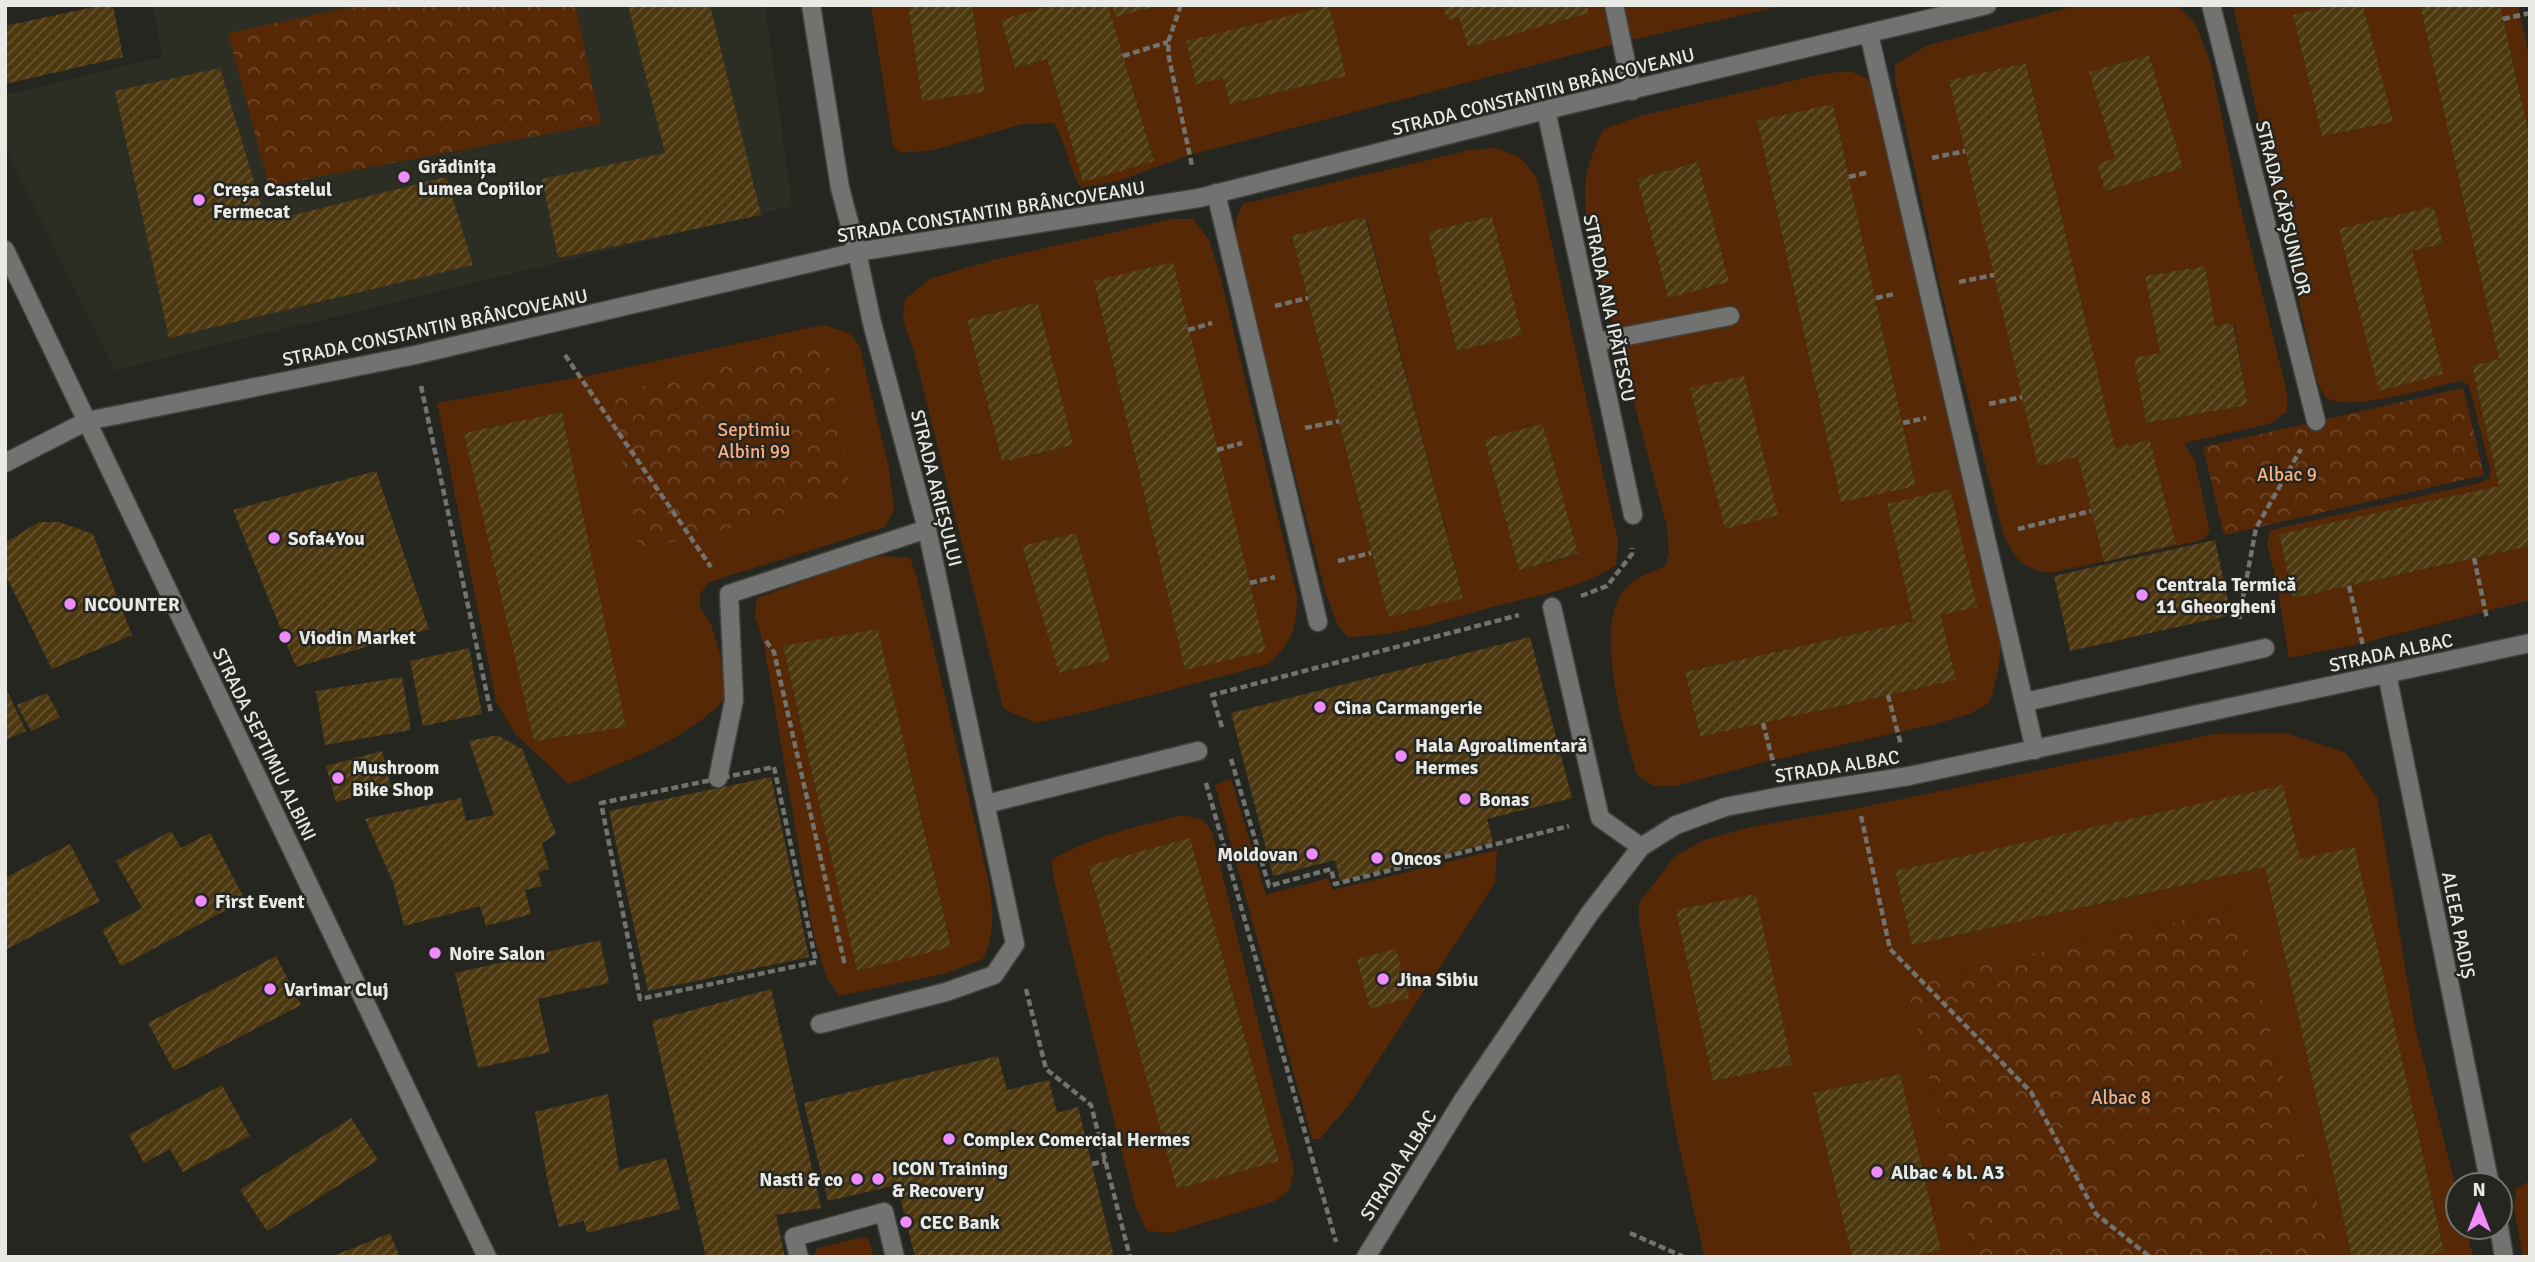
<svg xmlns="http://www.w3.org/2000/svg" width="2535" height="1262" font-family="Signika,sans-serif">
	<style>
		.built { fill: #2d2e23 }
		.grass { fill: #572806; fill-rule: evenodd }
		.park { fill: url(#park-crowns) }
		.building { fill: url(#building-hatch) }
		.lines { fill: none; stroke-linecap: round; stroke-linejoin: round }
		.minor-casing { stroke: #41413d; stroke-width: 21 }
		.path { stroke: #72726e; stroke-width: 4.5; stroke-dasharray: 7 3.5; stroke-linecap: butt }
		.minor { stroke: #727371; stroke-width: 18 }
		.poi-dot { fill: #ed8cfa; stroke: #262621; stroke-width: 2.5 }
		.labels { text-anchor: middle; stroke-width: 5; stroke-linejoin: round; paint-order: stroke }
		.street-label { font-size: 19px; fill: #e9eae6; stroke: #262621 }
		.poi-label { font-size: 19px; font-weight: bold; fill: #e9eae6; stroke: #262621; text-anchor: start }
		.park-label { font-size: 19px; fill: #fbaf81; stroke: #262621 }
	</style>
	<defs>
		<pattern id="park-crowns" width="20" height="18" patternUnits="userSpaceOnUse" patternTransform="scale(1.75)"><rect width="20" height="18" fill="#572806"/><path d="M2 6a3 3 0 1 1 6 0M12 15a3 3 0 1 1 6 0" fill="none" stroke="#6f472a"/></pattern>
		<pattern id="building-hatch" width="6" height="6" patternUnits="userSpaceOnUse" patternTransform="scale(1.75)"><rect width="6" height="6" fill="#4d3810"/><path d="M-1 1l2-2M0 6l6-6M5 7l2-2" fill="none" stroke="#675533"/></pattern>
	</defs>
	<rect width="100%" height="100%" fill="#262621"/>
	<path class="built" d="M153,5H765L792,206L115,370L5,148V95L163,57Z"/>
	<path class="grass" d="M871,5H908L922,101L985,91L972,5H1053L1001,21L1015,68L1047,59L1083,182L1154,160L1108,5H1112L1116,17L1161,5H1442L1447,20L1459,17L1468,47L1587,5H1787L1622,42L1190,155L1118,181L1081,188C1069,167 1066,144 1054,123L1022,124L934,150L901,153L893,145ZM1329,7L1346,76L1230,104L1223,78L1196,84L1186,41Z
		M2079,5H2177L2195,23L2210,61L2240,206L2287,392V412L2269,424L2184,443L2195,461L2210,532L2202,540L2050,573C2020,568 2015,559 2003,533L1942,295L1895,79V65L1926,46ZM2149,55L2183,168L2105,191L2097,164L2115,158L2089,72ZM2026,63L2115,448L2150,440L2176,544L2104,561L2078,457L1949,80ZM2205,266L2215,326L2234,323L2248,405L2146,423L2135,358L2160,353L2145,276Z
		M2233,5H2335L2293,15L2322,136L2392,122L2363,5H2420L2499,359L2472,366L2499,486L2279,534L2293,598L2530,546V600L2363,643L2289,658L2276,580L2267,543L2271,530L2479,483L2490,478V468L2469,385L2461,381C2432,387 2357,410 2331,400C2320,396 2319,383 2315,373ZM2434,206L2443,244L2412,251L2380,391L2340,229Z
		M2500,5H2518L2530,61V139Z
		M1849,71L1867,78L1875,97L1921,289L1947,414L2001,638L1999,666L1990,702L1971,713L1940,723L1773,760L1675,786H1654L1637,775C1624,730 1594,632 1623,591C1632,578 1652,572 1665,566L1669,554L1667,527L1589,233C1582,186 1583,173 1603,130L1639,116L1822,74ZM1833,105L1916,485L1841,502L1757,121ZM1698,162L1729,282L1668,297L1637,179ZM1950,490L1941,615L1956,680L1700,737L1685,672L1913,621L1887,504Z
		M1496,148L1520,157L1537,178L1618,541L1616,565C1579,590 1532,596 1489,608C1443,620 1395,637 1347,637L1337,623L1325,591L1237,246C1235,230 1234,218 1243,204L1470,150ZM1492,216L1521,335L1457,351L1429,232ZM1366,217L1463,597L1388,617L1292,236ZM1543,424L1578,555L1519,570L1484,440Z
		M1172,219H1193L1209,240L1221,279L1297,596C1297,629 1292,641 1269,664L1090,711L1036,723L1004,709L1002,703L914,352L903,320L905,299L932,278L989,261ZM1094,282L1188,330L1266,650L1185,669ZM1038,302L1073,445L1002,462L967,320ZM1076,533L1110,660L1060,673L1022,546Z
		M823,325L849,333L859,345L889,468L894,510L885,527L709,582L700,594V608L711,624L720,654L728,696C684,743 626,760 569,784L516,735L496,701L437,403L602,373ZM562,412L625,726L465,433Z
		M883,556L910,558L917,578L989,883C993,911 995,933 983,959L947,973L839,996L827,978L814,937L764,645L755,616L757,598L854,562ZM878,629L951,946L857,971L783,647Z
		M2285,733L2346,753L2377,797L2415,1027L2458,1196V1227H2466L2473,1257H2416L2444,1250L2355,848L2300,859L2283,785L1895,871L1912,945L2265,867L2352,1257H2332L2237,908L1906,982L1973,1257H1910L1899,1074L1813,1093L1852,1257H1707L1703,1251L1675,1128L1639,921V903L1674,857L1704,840L1751,827L1859,808L2214,734ZM1756,894L1792,1065L1713,1081L1677,910Z
		M1231,779L1266,895L1328,878L1333,890L1497,850L1495,883L1351,1102L1320,1139H1312L1215,785ZM1395,949L1408,998L1371,1009Z
		M1182,815L1203,820L1212,832L1294,1170L1289,1190L1275,1201L1170,1233L1147,1231L1136,1208L1053,876L1052,860C1091,836 1139,826 1182,815ZM1190,838L1279,1160L1178,1189L1088,867Z
		M2530,1181V1257H2523L2514,1209L2516,1188Z
		M862,1237L869,1240L874,1257H816L815,1253L818,1248Z"/>
	<path class="park" d="M361,5H575L601,124L269,186L228,33Z
		M824,339L852,498L639,550L609,395Z
		M2463,388L2484,475L2224,535L2203,447Z
		M2237,908L2332,1257H1973L1906,982Z"/>
	<path class="building" d="M103,5H113L123,57L5,84V26Z
		M628,5H710L761,215L558,258L542,179L665,153Z
		M908,5H972L985,92L922,101Z
		M1053,5H1108L1154,161L1083,182L1047,59L1015,68L1001,20Z
		M1112,5H1157V6L1115,17Z
		M1442,5H1587L1589,13L1468,47L1459,17L1447,20Z
		M2335,5H2363L2393,122L2322,136L2293,15Z
		M2420,5H2500L2530,139V546L2293,598L2279,534L2499,486L2472,366L2499,359Z
		M1329,6L1346,76L1230,104L1223,78L1196,84L1186,41Z
		M2149,55L2183,168L2105,191L2097,164L2115,158L2089,72Z
		M2026,63L2115,448L2150,440L2176,544L2104,562L2078,457L2038,466L1949,80Z
		M220,68L266,222L446,177L473,265L169,338L115,91Z
		M1833,104L1916,486L1841,502L1757,121Z
		M1698,162L1729,282L1668,298L1637,179Z
		M2434,206L2443,244L2412,251L2443,374L2379,391L2339,229Z
		M1492,216L1522,335L1457,351L1428,232Z
		M1365,217L1463,598L1388,617L1292,236Z
		M1173,262L1266,651L1185,670L1094,281Z
		M2205,266L2215,326L2233,323L2248,405L2146,423L2134,358L2160,353L2145,276Z
		M1038,302L1073,445L1002,462L967,320Z
		M1744,376L1778,515L1725,529L1690,388Z
		M562,412L626,727L534,741L464,433Z
		M1543,424L1578,554L1519,570L1484,439Z
		M376,471L429,629L296,667L233,510Z
		M1950,489L1977,607L1941,615L1956,680L1700,737L1685,672L1913,621L1887,504Z
		M39,522H59L93,534L132,635L52,669L5,574V543Z
		M1076,533L1110,660L1059,673L1022,546Z
		M2215,540L2231,615L2070,651L2054,576Z
		M878,629L951,947L857,971L783,646Z
		M1530,637L1572,798L1487,819L1493,842L1340,881L1335,860L1273,876L1231,713Z
		M469,648L482,714L423,726L410,661Z
		M402,677L411,730L325,745L316,691Z
		M5,687L26,731L5,740Z
		M47,693L60,717L31,731L17,705Z
		M497,735L522,749L556,834L542,843L549,869L538,872L542,886L525,890L531,914L486,926L480,906L404,926L393,882L365,819L461,798L466,821L494,815L469,741Z
		M382,751L391,787L336,802L326,766Z
		M771,777L809,957L648,991L609,811Z
		M2283,785L2300,859L2355,847L2444,1251L2416,1257H2352L2265,867L1912,945L1895,871Z
		M171,831L181,848L210,833L245,900L121,966L102,930L142,908L116,861Z
		M1190,838L1279,1161L1177,1189L1088,866Z
		M70,844L100,901L5,950V878Z
		M1756,894L1792,1065L1713,1081L1676,910Z
		M600,940L609,983L538,999L550,1052L478,1068L455,973Z
		M1396,949L1409,998L1370,1009L1357,959Z
		M276,956L301,1005L174,1071L148,1023Z
		M771,989L821,1208L776,1215L785,1257H706L652,1021Z
		M998,1056L1007,1090L1049,1080L1057,1113L1078,1107L1114,1257H915L897,1185L828,1201L804,1103Z
		M1900,1074L1941,1250L1910,1257H1852L1813,1093Z
		M222,1085L250,1136L183,1172L170,1149L144,1163L129,1135Z
		M608,1094L619,1170L666,1158L680,1209L587,1233L584,1221L559,1227L549,1188L535,1112Z
		M351,1118L378,1160L267,1231L240,1190Z
		M390,1233L400,1257H331Z"/>
	<g class="lines">
		<defs>
			<path id="minor" d="M811,5L840,188L857,252L872,323L927,529L1015,944L994,975L946,992L820,1024
				M1614,5L1632,91
				M2211,5L2316,421
				M1869,34L2035,750
				M1546,110L1633,515
				M1216,193L1318,622
				M5,250L487,1257
				M1596,342L1730,316
				M5,463L87,421L415,355L857,252L1199,198L1546,110L1987,5
				M1552,607L1600,818L1641,847
				M2387,674L2490,1185
				M2025,702L2265,648
				M718,778L734,700L729,594L927,529
				M986,804L1198,751
				M2499,1227L2504,1257
				M799,1257L794,1237L884,1212L895,1257
				M1366,1257L1463,1100L1590,913L1641,847L1676,825L1725,807L1782,796L1909,776L2530,643"/>
		</defs>
		<use href="#minor" class="minor-casing"/>
		<path class="path" d="M1181,5L1168,42L1169,58L1192,166
			M2503,19L2530,13
			M1123,56L1168,42
			M1932,158L1965,151
			M1849,177L1869,172
			M1959,282L1994,275
			M1876,298L1895,294
			M1275,306L1308,298
			M1188,330L1212,323
			M565,355L711,567
			M421,386L491,713
			M1989,404L2022,397
			M1903,423L1926,418
			M1305,428L1339,421
			M1217,450L1242,443
			M2018,529L2091,511
			M2474,558L2487,619
			M1338,561L1371,553
			M1250,583L1275,577
			M2349,586L2363,646
			M1581,596L1607,586L1632,554V548
			M2239,619L2256,528L2301,449
			M766,641L774,652L845,966
			M1888,695L1901,745
			M1763,723L1774,766
			M1222,727L1212,695L1519,615
			M1231,759L1269,886L1331,869L1335,884L1569,826
			M774,767L816,962L640,999L601,803Z
			M1206,783L1336,1242
			M1861,816L1890,949L2031,1092L2096,1214L2150,1257
			M1026,989L1046,1069L1091,1105L1130,1257
			M1092,1164L1106,1161
			M1630,1233L1684,1257"/>
		<use href="#minor" class="minor"/>
	</g>
	<g class="poi-dot">
		<circle cx="404" cy="177" r="7"/>
		<circle cx="199" cy="200" r="7"/>
		<circle cx="274" cy="538" r="7"/>
		<circle cx="2142" cy="595" r="7"/>
		<circle cx="70" cy="604" r="7"/>
		<circle cx="285" cy="637" r="7"/>
		<circle cx="1320" cy="707" r="7"/>
		<circle cx="1401" cy="756" r="7"/>
		<circle cx="338" cy="778" r="7"/>
		<circle cx="1465" cy="799" r="7"/>
		<circle cx="1312" cy="854" r="7"/>
		<circle cx="1377" cy="858" r="7"/>
		<circle cx="201" cy="901" r="7"/>
		<circle cx="435" cy="953" r="7"/>
		<circle cx="1383" cy="979" r="7"/>
		<circle cx="270" cy="989" r="7"/>
		<circle cx="949" cy="1139" r="7"/>
		<circle cx="1877" cy="1172" r="7"/>
		<circle cx="857" cy="1179" r="7"/>
		<circle cx="878" cy="1179" r="7"/>
		<circle cx="906" cy="1222" r="7"/>
	</g>
	<g class="labels">
		<g class="street-label">
			<text transform="translate(1543 91) rotate(-14)" y="7">STRADA CONSTANTIN BRÂNCOVEANU</text>
			<text transform="translate(2284 208) rotate(76)" y="7">STRADA CĂPȘUNILOR</text>
			<text transform="translate(991 211) rotate(-9)" y="7">STRADA CONSTANTIN BRÂNCOVEANU</text>
			<text transform="translate(1610 308) rotate(78)" y="7">STRADA ANA IPĂTESCU</text>
			<text transform="translate(435 327) rotate(-12)" y="7">STRADA CONSTANTIN BRÂNCOVEANU</text>
			<text transform="translate(937 488) rotate(76)" y="7">STRADA ARIEȘULUI</text>
			<text transform="translate(2391 652) rotate(-12)" y="7">STRADA ALBAC</text>
			<text transform="translate(265 744) rotate(64)" y="7">STRADA SEPTIMIU ALBINI</text>
			<text transform="translate(1837 766) rotate(-9)" y="7">STRADA ALBAC</text>
			<text transform="translate(2459 925) rotate(79)" y="7">ALEEA PADIȘ</text>
			<text transform="translate(1398 1165) rotate(-58)" y="7">STRADA ALBAC</text>
		</g>
		<g class="poi-label">
			<text x="418" y="173">Grădinița<tspan x="418" dy="22">Lumea Copiilor</tspan></text>
			<text x="213" y="196">Creșa Castelul<tspan x="213" dy="22">Fermecat</tspan></text>
			<text x="288" y="545">Sofa4You</text>
			<text x="2156" y="591">Centrala Termică<tspan x="2156" dy="22">11 Gheorgheni</tspan></text>
			<text x="84" y="611">NCOUNTER</text>
			<text x="299" y="644">Viodin Market</text>
			<text x="1334" y="714">Cina Carmangerie</text>
			<text x="1415" y="752">Hala Agroalimentară<tspan x="1415" dy="22">Hermes</tspan></text>
			<text x="352" y="774">Mushroom<tspan x="352" dy="22">Bike Shop</tspan></text>
			<text x="1479" y="806">Bonas</text>
			<text x="1298" y="861" text-anchor="end">Moldovan</text>
			<text x="1391" y="865">Oncos</text>
			<text x="215" y="908">First Event</text>
			<text x="449" y="960">Noire Salon</text>
			<text x="1397" y="986">Jina Sibiu</text>
			<text x="284" y="996">Varimar Cluj</text>
			<text x="963" y="1146">Complex Comercial Hermes</text>
			<text x="892" y="1175">ICON Training<tspan x="892" dy="22">&amp; Recovery</tspan></text>
			<text x="1891" y="1179">Albac 4 bl. A3</text>
			<text x="843" y="1186" text-anchor="end">Nasti &amp; co</text>
			<text x="920" y="1229">CEC Bank</text>
		</g>
		<g class="park-label">
			<text x="754" y="436">Septimiu<tspan x="754" dy="22">Albini 99</tspan></text>
			<text x="2287" y="481">Albac 9</text>
			<text x="2121" y="1104">Albac 8</text>
		</g>
	</g>
	<rect width="2535" height="1262" fill="none" stroke="#e9eae6" stroke-width="14"/>
	<g transform="translate(2479 1206)"><circle r="33" fill="#262621" stroke="#747470" stroke-width="2"/>
	<path d="M0-5L12 26L0 18L-12 26Z" fill="#ed8cfa"/>
	<text y="-10" font-size="19" font-weight="bold" text-anchor="middle" fill="#e9eae6">N</text>
	</g>
</svg>
